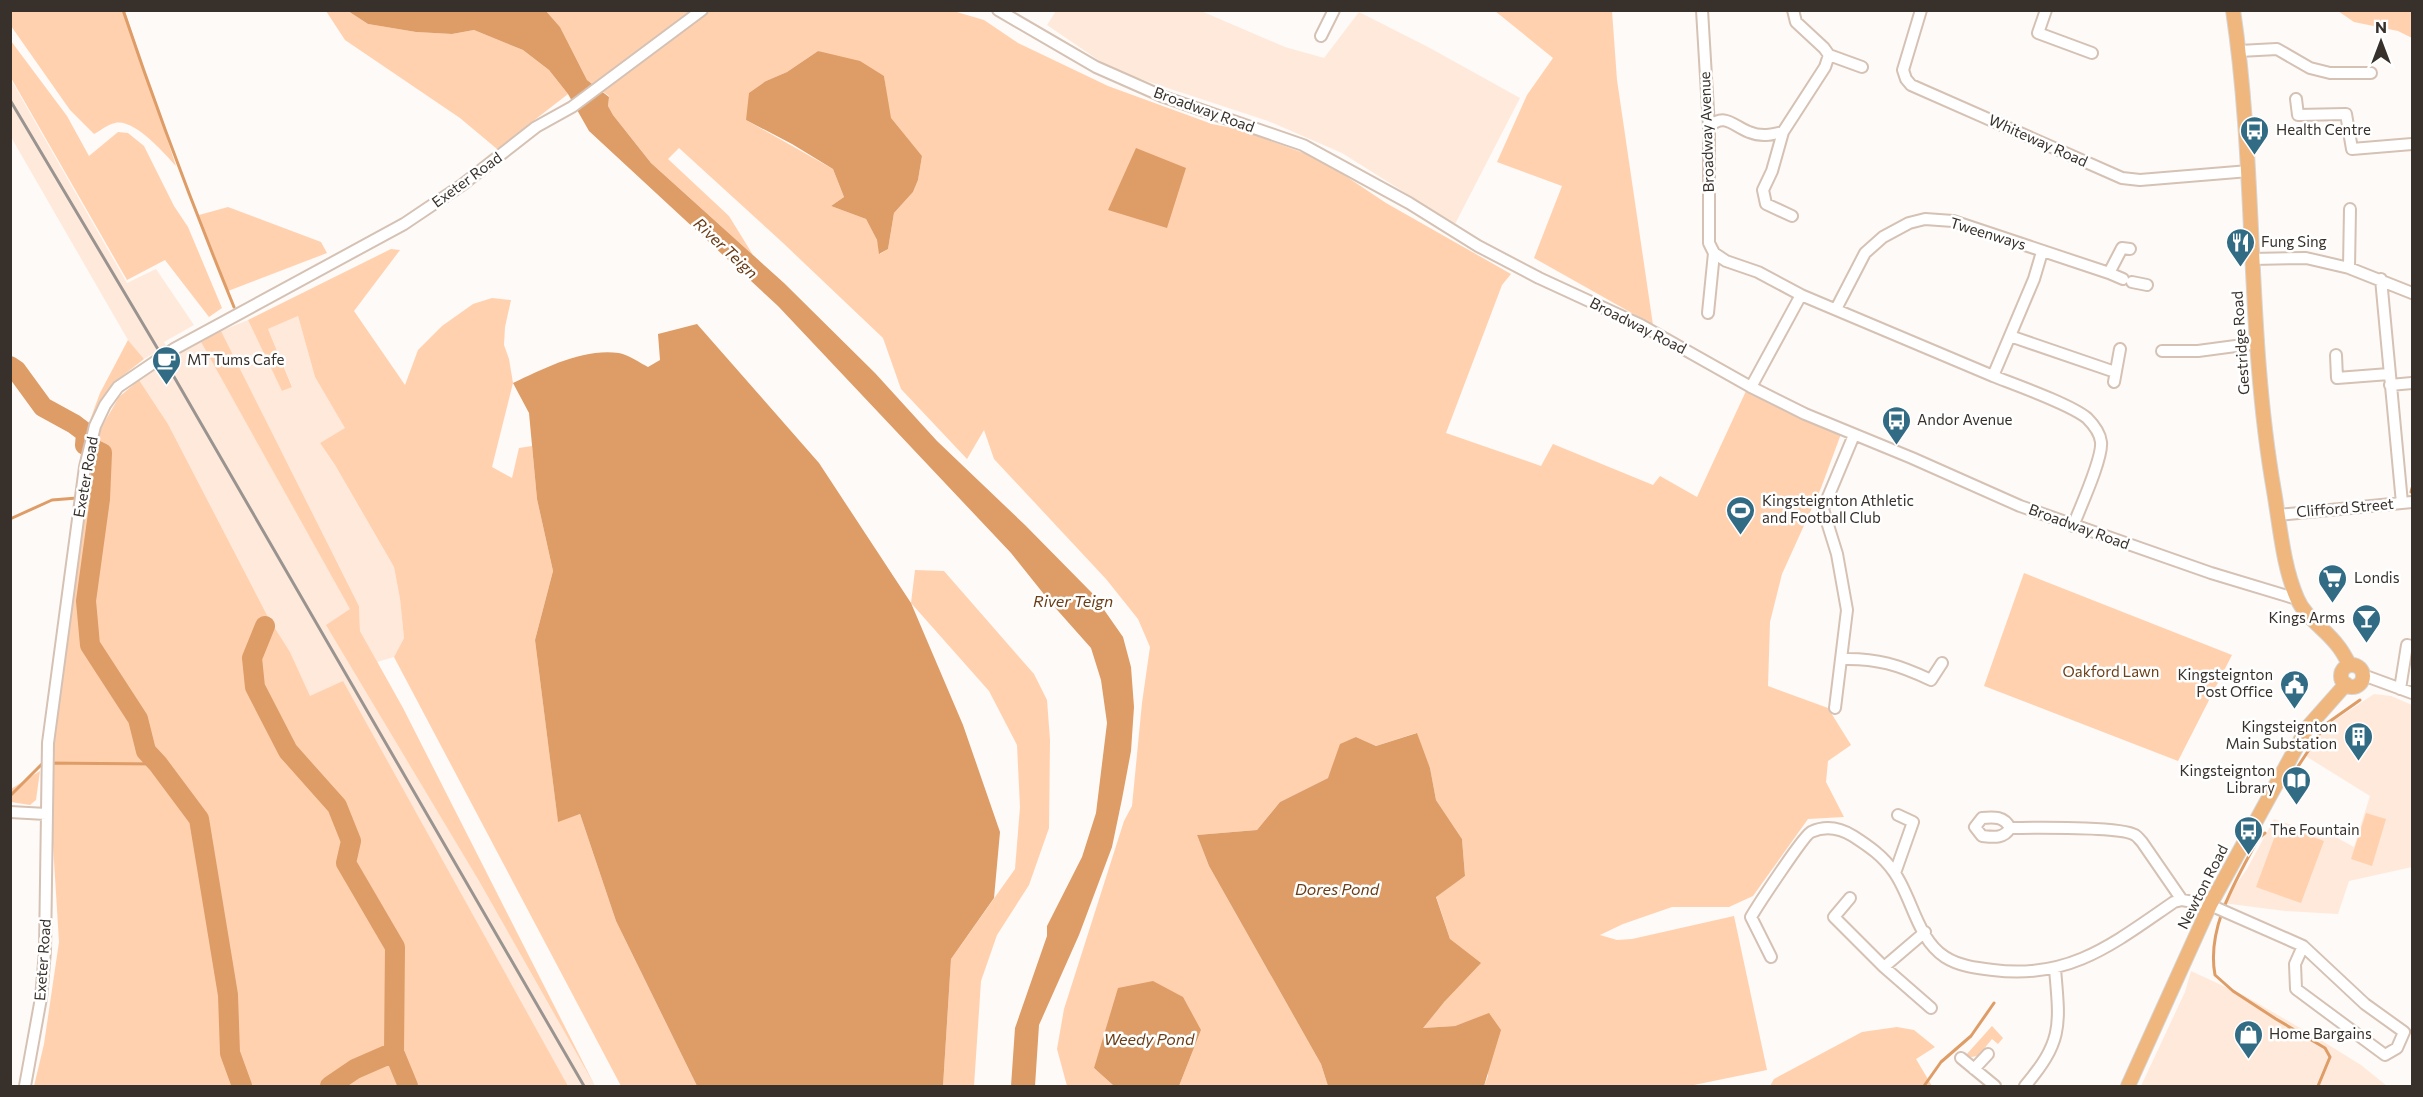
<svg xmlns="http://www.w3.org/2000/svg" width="2423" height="1097" font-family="Commissioner,sans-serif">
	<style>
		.built { fill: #ffe9da }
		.green { fill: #ffd1af; fill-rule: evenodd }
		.water { fill: #de9c66 }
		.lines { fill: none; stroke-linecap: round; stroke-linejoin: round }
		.stream { stroke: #de9c66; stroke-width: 3 }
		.river { stroke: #de9c66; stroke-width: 20 }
		.minor-casing { stroke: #d5c2b4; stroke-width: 14 }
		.major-casing { stroke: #d7d6d5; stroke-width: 16 }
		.minor { stroke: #fff; stroke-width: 10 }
		.major { stroke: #efb67d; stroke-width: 14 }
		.rail { stroke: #9a9490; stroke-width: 3 }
		.labels { text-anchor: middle; stroke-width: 5; stroke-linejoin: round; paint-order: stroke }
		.street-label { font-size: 15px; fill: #38312b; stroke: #fff }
		.poi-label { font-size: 15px; fill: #38312b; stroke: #fff; text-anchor: start }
		.park-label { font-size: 15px; fill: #6c4018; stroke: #fff }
		.water-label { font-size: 16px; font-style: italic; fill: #6a3d15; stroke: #fff }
	</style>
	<rect width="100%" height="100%" fill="#fefaf7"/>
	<path class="built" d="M1056,11H1201L1285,47L1324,58L1359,12L1428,47L1520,98L1455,224L1342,153L1268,121L1113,70L1047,25Z
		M10,78L127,283L156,269L194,325L164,342L172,358L201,342L351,609L327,625L479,881L595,1086H568L343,682L310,697L290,652L268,617L168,424L139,380L163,364L156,352L144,359L128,340L11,137Z
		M298,316L315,377L346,428L320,443L335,465L394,567L400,599L404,638L394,657L377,662L360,631L359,606L221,331L248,320L283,391L292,386L268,329Z
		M2374,694L2391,696L2412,705V867L2349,881L2338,914L2285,911L2223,903L2247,869L2274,819L2298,827L2328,833L2354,847L2370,796L2304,755L2329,724Z
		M2191,971L2245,996L2319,1039L2361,1065L2387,1086H2141L2185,992Z"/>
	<path class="green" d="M950,10L984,20L1018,43L1108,86L1212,124L1238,129L1320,159L1386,203L1511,274L1502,285L1446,433L1541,466L1553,444L1653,485L1660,476L1697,497L1746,391L1841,434L1821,488L1782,574L1770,622L1768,686L1828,708L1851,745L1828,761L1826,782L1844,817L1808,819L1753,896L1729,907H1672L1623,924L1600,935L1617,940L1632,939L1734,916L1767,1070L1689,1086H1484L1488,1076L1489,1014L1455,1026L1422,1028L1445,1001L1450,939L1436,896L1465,876L1462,839L1436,800L1430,768L1416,733L1376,746L1356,737L1328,778L1280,802L1257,830L1197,835L1209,866L1321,1064L1328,1086H1179L1201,1030L1094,1068L1114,1086H1067L1057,1049L1064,1009L1124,821L1132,806L1142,703L1150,647L1138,619L1106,579L994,459L984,430L967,459L901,389L883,338L782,242L679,148L668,159L729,216L753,255L651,163L613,115L608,106L609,96L587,80L560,27L546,11ZM818,51L884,76L890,118L922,156L918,180L913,192L894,213L888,249L880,254L877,240L866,219L831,206L844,197L833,169L746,120L766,81L787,72Z
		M10,11H125L176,166C165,154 134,118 115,123C108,124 100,131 94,134L70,110L11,26Z
		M326,11H348L368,24L416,32L452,34L474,30L523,50L549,70L568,94L497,149L460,118L345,40Z
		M1495,11H1612L1617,80L1653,325L1534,258L1562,186L1497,162L1527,95L1553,58Z
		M2338,11H2412V38L2398,31L2354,22Z
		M11,41L67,116L89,156L118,132L128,133L144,146L174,206L188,227L222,308L209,317L165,260L127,280L11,78Z
		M228,207L321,242L327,253L228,291L199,215Z
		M391,249L400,250L354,311L405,385L418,350L442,326L473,304L492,298L511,300L505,327L504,345L509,359L513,383L492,467L512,478L519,448L532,446L537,499L553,571L535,640L558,821L580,814L616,921L697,1086H621L394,657L404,638L400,599L394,567L335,465L320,443L345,428L315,377L298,316L268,329L292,387L282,391L248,320Z
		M221,331L359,606L360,631L403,708L595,1086L479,881L326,625L350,609L201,342Z
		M128,340L144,359L116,381L101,402L86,431L100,393Z
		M139,380L168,424L268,617L290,652L310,696L343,681L568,1086H34L44,1044L59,942L51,812L52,765L73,582L101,428L119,397Z
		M915,570L944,571L1034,674L1047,700L1050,740L1049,828L1029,885L997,935L981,981L974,1086H943L951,959L1015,869L1020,807L1017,745L989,691L911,603Z
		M2024,573L2232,655L2178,761L1984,686Z
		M40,771L36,800L30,805L11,802V789Z
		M2366,813L2386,819L2372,866L2351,859Z
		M2279,825L2324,841L2301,903L2256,887Z
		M1992,1026L2003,1038L1998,1044L1992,1039L1978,1056L1971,1057L1966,1055Z
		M1897,1027L1914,1030L1935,1047L1916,1059L1932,1086H1770L1774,1079L1862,1032Z"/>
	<path class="water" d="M348,11H546L560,27L587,80L609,97L608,106L613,115L651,163L784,283L875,373L937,441L1025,525L1093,594L1123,637L1131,667L1134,707L1131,751L1122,799L1112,847L1079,935L1039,1025L1035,1086H1011L1015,1028L1047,936V926L1082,857L1096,813L1107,723L1101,680L1091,648L1051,603L1011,553L778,306L589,131L568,94L549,70L523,50L474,30L452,34L416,32L368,24Z
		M818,51L860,61L884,76L891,118L922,156L918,180L913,192L894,213L888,249L879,254L877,240L866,219L831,206L844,197L833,169L792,144L746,120L749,93L766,81L787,72Z
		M1136,148L1186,168L1167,228L1108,210Z
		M697,324L819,463L911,603L963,725L1000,832L994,898L951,959L943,1086H697L616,921L580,814L558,822L535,640L553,571L537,499L529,413L513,383C545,368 583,348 619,353C629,355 640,363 648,367L660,360L658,334Z
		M1417,733L1430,768L1436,800L1462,839L1465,876L1436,897L1450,939L1481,963L1445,1001L1423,1028L1455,1026L1489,1013L1501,1030L1484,1086H1328L1321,1064L1209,866L1197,835L1257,830L1280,802L1328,778L1340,744L1356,737L1376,746Z
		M1153,981L1183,997L1201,1030L1179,1086H1114L1094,1068L1118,988Z"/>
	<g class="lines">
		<path class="stream" d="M123,10C157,111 194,209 234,307
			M2411,492L2412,488
			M88,500L100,499
			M10,519L52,500L77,498
			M2289,780L2326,724L2360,700
			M10,796L43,763L158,764
			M2265,833L2258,839C2237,879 2206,927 2215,975L2233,991L2276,1019L2325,1048L2330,1057L2318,1086
			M1924,1086L1941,1062L1971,1036L1994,1003"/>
		<path class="river" d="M10,366L16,370L43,407L74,424L86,433L85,445L102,453L100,499L86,601L90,645L138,719L146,751L158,764L199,819L228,995L230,1053L242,1086
			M265,626L252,658L255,687L288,751L337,806L351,841L346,863L395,947L394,1052L408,1086
			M330,1086L355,1069L394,1052"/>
		<defs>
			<path id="minor" d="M998,10L1096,67L1164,97L1303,145L1409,203L1478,246L1539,278L1641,325L1751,387L1805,414L1912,458L2020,506L2211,573L2297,599
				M1702,10L1709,127V243L1714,253L1708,313
				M1793,10L1796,22L1824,48L1829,55L1862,67
				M1921,10L1903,70L1906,79L1911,85L2122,178L2140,180L2249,171
				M2046,10L2038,33L2092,53
				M1321,36L1334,10
				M2239,51L2277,49L2310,68L2330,73H2371
				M2296,99L2298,115L2346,114L2352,149L2412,144
				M1709,127C1725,112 1733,126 1749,132C1761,137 1771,135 1783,132
				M1792,216L1766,204L1763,190L1772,171L1783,132L1825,67L1829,55
				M2042,252L2034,279L1993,376C2016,385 2070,404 2087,418C2093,424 2100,433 2101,442C2103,458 2080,508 2073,526
				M1714,253L1726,261L1758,272L1801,295
				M2252,259L2306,258L2349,268L2412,293
				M2349,268L2350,209
				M2109,273L2123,279
				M2381,279L2402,503
				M2132,282L2147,285
				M1836,309L1865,253L1883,237L1909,223L1925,219L1953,221L2109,273L2122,248L2130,249
				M2010,336L2115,372
				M2162,351H2198L2258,343
				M2336,355L2337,378L2389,374
				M2114,382L2120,349
				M2390,385L2412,383
				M1751,387L1801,295L1993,376
				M2278,515L2412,502
				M1842,659C1877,658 1899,665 1931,680L1942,663
				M2363,675L2412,693
				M2400,689L2407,645L2412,646
				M1835,708L1847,610L1837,554L1823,509L1854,435
				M10,812L46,814
				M2010,828C2004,816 1994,817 1982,818L1975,827L1982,836C1993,837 2004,839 2010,828C2033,828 2120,826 2135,835C2138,837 2139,839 2142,842L2182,900
				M1895,873L1913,822L1898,815
				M1850,898L1834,917L1884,967L1931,1008
				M1771,957L1751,917C1758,905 1804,835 1811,832C1826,825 1840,828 1853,836C1870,847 1883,856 1894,872C1912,897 1917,939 1945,957C1959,966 1976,968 1993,970C2070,980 2114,943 2174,902L2182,900L2210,905L2303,946L2365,1004L2404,1032L2397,1048L2385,1055L2296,989L2295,964L2303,946
				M1884,967L1925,932
				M1961,1058L1995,1086
				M1974,1069L1988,1054
				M25,1086L41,998L45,951L48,743L85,467L95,426L105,405L118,387L174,349L404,224L462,185L536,127L572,107L702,10
				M2025,1086C2063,1041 2060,1026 2055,969"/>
			<path id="major" d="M2233,10C2257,170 2246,332 2274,491C2280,526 2283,566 2297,598C2305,618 2326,629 2338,646C2343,652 2346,659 2350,665
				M2341 676a11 11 0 1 1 22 0a11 11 0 1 1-22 0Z
				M2128,1086L2210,905L2307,728L2346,684"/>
		</defs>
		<use href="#minor" class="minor-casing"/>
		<use href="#major" class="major-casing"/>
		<use href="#minor" class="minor"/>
		<use href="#major" class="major"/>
		<path class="rail" d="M10,100L162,356L584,1086"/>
	</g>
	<defs>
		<symbol id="bus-pin" viewBox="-11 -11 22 30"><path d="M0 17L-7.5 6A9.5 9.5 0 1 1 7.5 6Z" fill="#316b84" stroke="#fff"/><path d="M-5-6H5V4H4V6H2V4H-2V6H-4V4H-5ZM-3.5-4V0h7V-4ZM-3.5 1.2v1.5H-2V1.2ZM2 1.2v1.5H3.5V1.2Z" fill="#fff"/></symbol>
		<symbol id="restaurant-pin" viewBox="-11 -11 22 30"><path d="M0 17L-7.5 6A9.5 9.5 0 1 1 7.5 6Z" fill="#316b84" stroke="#fff"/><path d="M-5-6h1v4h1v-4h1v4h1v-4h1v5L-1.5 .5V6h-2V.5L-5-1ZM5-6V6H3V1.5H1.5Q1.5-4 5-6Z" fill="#fff"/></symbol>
		<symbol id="cafe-pin" viewBox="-11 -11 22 30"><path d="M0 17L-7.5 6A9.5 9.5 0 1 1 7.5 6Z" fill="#316b84" stroke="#fff"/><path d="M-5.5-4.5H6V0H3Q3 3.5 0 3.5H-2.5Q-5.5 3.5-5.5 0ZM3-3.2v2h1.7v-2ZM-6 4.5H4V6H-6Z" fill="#fff"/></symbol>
		<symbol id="stadium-pin" viewBox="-11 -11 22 30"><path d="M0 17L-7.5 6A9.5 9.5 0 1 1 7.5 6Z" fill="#316b84" stroke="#fff"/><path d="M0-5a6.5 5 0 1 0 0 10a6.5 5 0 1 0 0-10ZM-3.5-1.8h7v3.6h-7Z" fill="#fff"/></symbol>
		<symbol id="supermarket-pin" viewBox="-11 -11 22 30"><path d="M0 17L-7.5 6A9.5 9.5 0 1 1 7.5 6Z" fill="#316b84" stroke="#fff"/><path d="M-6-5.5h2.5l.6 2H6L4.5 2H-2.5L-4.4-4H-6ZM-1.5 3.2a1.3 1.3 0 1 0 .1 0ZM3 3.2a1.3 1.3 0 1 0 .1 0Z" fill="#fff"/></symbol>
		<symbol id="bar-pin" viewBox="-11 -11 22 30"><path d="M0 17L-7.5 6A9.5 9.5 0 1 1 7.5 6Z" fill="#316b84" stroke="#fff"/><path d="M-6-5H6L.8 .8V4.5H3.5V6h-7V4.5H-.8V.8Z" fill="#fff"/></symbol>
		<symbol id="civic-pin" viewBox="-11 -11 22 30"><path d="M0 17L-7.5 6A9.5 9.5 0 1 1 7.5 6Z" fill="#316b84" stroke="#fff"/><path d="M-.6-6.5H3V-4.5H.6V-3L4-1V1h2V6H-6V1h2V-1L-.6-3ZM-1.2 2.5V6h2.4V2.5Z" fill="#fff"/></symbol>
		<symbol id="building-pin" viewBox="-11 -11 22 30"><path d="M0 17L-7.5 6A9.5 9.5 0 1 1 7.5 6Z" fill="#316b84" stroke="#fff"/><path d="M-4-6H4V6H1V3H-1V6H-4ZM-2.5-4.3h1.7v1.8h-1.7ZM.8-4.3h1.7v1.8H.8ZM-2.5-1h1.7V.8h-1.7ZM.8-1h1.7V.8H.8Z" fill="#fff"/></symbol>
		<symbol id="library-pin" viewBox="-11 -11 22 30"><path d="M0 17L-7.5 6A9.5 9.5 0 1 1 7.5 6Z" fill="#316b84" stroke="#fff"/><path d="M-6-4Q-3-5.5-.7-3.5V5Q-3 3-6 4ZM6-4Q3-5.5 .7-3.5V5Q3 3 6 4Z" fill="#fff"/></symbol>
		<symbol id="shop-pin" viewBox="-11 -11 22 30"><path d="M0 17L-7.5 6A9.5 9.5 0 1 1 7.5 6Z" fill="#316b84" stroke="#fff"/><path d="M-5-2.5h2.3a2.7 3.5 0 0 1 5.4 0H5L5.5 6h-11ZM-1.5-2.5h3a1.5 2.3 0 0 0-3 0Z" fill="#fff"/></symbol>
	</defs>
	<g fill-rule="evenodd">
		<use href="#bus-pin" x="2238" y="114" width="33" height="45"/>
		<use href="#restaurant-pin" x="2224" y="226" width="33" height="45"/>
		<use href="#cafe-pin" x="150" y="344" width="33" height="45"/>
		<use href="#bus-pin" x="1880" y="404" width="33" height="45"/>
		<use href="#stadium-pin" x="1724" y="494" width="33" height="45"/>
		<use href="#supermarket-pin" x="2316" y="562" width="33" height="45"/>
		<use href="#bar-pin" x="2350" y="602" width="33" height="45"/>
		<use href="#civic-pin" x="2278" y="668" width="33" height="45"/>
		<use href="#building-pin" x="2342" y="720" width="33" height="45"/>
		<use href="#library-pin" x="2280" y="764" width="33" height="45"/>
		<use href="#bus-pin" x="2232" y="814" width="33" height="45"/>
		<use href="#shop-pin" x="2232" y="1018" width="33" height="45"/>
	</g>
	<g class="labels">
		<g class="street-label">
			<text transform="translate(1204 110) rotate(20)" y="5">Broadway Road</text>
			<text transform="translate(1707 132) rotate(-92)" y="5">Broadway Avenue</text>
			<text transform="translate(2038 141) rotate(24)" y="5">Whiteway Road</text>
			<text transform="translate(467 180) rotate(-36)" y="5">Exeter Road</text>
			<text transform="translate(1988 234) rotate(17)" y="5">Tweenways</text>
			<text transform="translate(1638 326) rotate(27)" y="5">Broadway Road</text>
			<text transform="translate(2241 343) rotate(-94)" y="5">Gestridge Road</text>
			<text transform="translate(86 477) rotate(-80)" y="5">Exeter Road</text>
			<text transform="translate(2345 508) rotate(-5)" y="5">Clifford Street</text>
			<text transform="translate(2079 527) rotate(20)" y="5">Broadway Road</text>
			<text transform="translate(2203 887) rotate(-63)" y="5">Newton Road</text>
			<text transform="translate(43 960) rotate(-86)" y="5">Exeter Road</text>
		</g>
		<g class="poi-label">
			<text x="2276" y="135">Health Centre</text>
			<text x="2261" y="247">Fung Sing</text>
			<text x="187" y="365">MT Tums Cafe</text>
			<text x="1917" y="425">Andor Avenue</text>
			<text x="1762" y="506">Kingsteignton Athletic<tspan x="1762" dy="17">and Football Club</tspan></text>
			<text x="2354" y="583">Londis</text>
			<text x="2345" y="623" text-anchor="end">Kings Arms</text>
			<text x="2273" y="680" text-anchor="end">Kingsteignton<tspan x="2273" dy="17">Post Office</tspan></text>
			<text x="2337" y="732" text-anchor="end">Kingsteignton<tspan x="2337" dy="17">Main Substation</tspan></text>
			<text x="2275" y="776" text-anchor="end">Kingsteignton<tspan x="2275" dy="17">Library</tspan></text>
			<text x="2270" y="835">The Fountain</text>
			<text x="2269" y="1039">Home Bargains</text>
		</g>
		<g class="park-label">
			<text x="2111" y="677">Oakford Lawn</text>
		</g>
		<g class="water-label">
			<text transform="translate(726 248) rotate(43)" y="6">River Teign</text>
			<text x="1073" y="607">River Teign</text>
			<text x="1337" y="895">Dores Pond</text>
			<text x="1149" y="1045">Weedy Pond</text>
		</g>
	</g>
	<rect width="2423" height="1097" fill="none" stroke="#38312b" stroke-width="24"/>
	<g transform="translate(2381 42)" stroke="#ffffff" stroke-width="4.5" paint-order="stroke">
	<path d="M0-4.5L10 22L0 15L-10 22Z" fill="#38312b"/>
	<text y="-9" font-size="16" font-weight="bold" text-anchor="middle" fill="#38312b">N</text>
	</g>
</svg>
